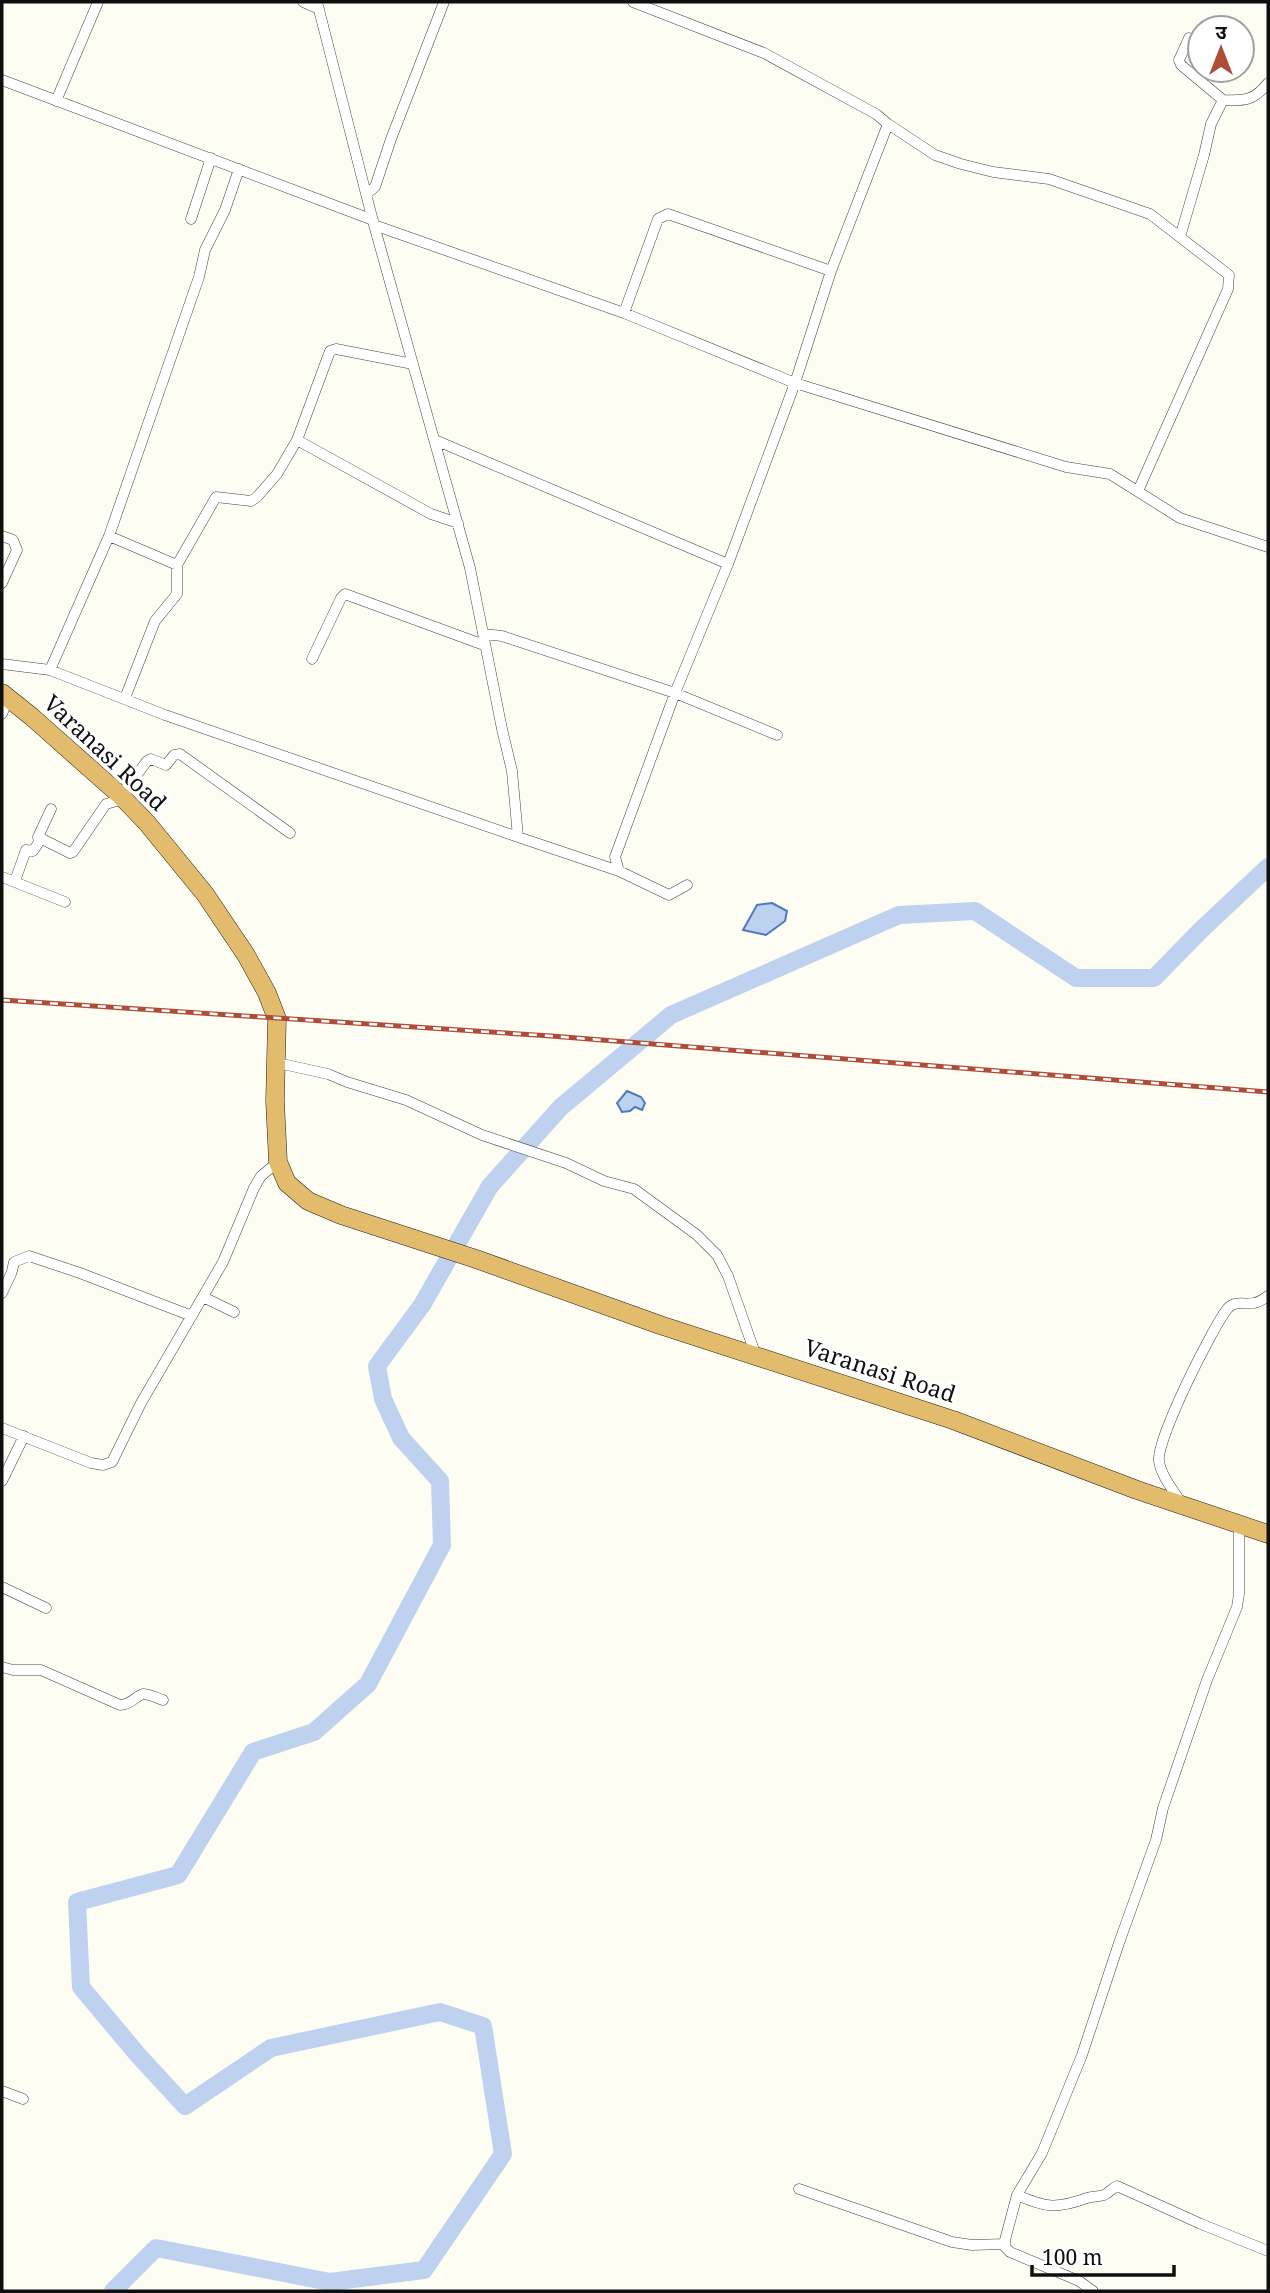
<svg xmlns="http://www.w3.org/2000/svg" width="1270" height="2293" font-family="'Noto Serif','Noto Sans Devanagari',serif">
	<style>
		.water { fill: #bed2ef; stroke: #4e79bd; stroke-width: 2 }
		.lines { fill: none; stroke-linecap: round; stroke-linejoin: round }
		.river { stroke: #bed2ef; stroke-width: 18 }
		.street-casing { stroke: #424242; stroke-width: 11 }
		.highway-casing { stroke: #202020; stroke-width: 19 }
		.street { stroke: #fff; stroke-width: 10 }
		.highway { stroke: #e2bb6d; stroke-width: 18 }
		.rail-casing { stroke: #ae4c39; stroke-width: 5 }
		.rail { stroke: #fff; stroke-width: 2.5; stroke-dasharray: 8; stroke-linecap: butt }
		.labels { text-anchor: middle; stroke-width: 7; stroke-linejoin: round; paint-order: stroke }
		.street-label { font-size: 23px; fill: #0f0f0f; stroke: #fff }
	</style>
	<rect width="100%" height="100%" fill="#fdfdf3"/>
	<path class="water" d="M772,903L787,911L785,921L766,935L743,930L757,905Z
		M627,1091L641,1097L645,1103L642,1110L635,1107L630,1111L622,1112L617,1103Z"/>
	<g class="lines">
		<path class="river" d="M113,2291L156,2248L330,2282L424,2270L503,2154L483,2026L440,2012L271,2048L185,2106L138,2055L81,1987L77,1902L178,1875L253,1752L314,1732L368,1684L442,1545L440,1481L401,1438L383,1399L377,1366L422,1305L490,1186L561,1107L671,1015L899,915L975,911L1076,978H1154L1201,930L1268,867"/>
		<defs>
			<path id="street" d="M303,2L319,9
				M633,2L764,53L876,114L888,124
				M1189,38L1179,60L1181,65L1223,100
				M2,80L373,220
				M56,101L98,2
				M366,194L375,187L391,139L444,2
				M191,219L211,158
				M374,225L624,313L795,383L1066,467L1110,474L1180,518L1268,547
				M1180,237L1204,155L1211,124L1223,100C1244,101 1254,101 1268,83
				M624,313L658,219L668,214L831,271
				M297,440L431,514L458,523
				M435,440L728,564
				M2,536L13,540L17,550L2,583
				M109,536L177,565L216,497L251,501L257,497L277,474L297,440L330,351L336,349L413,364
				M484,634L502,636L675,693L777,735
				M312,659L341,598L345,594L484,645
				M2,664L50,670L165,715L518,837L512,771L502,729L470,568L374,225L317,2
				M50,670L109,536L199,277L205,250L225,210L239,169
				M125,698L155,621L177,594V565
				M2,714L8,698
				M121,796L147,761L151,759L166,765L174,755L180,754L290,833
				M38,837L70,853L73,852L106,804L124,799
				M518,837L619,871L615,857L675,693L728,564L795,383L831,271L888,124L935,155L961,164L993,172L1049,179L1150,214L1229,275L1228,289L1138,491
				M619,871L669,895L687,885
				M2,877L65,902
				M15,881L26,850L33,851L39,842L38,837L51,809
				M278,1063L328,1074L347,1082L406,1100L482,1135L566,1163L604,1181L634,1189L697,1235L717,1255L728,1276L756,1356
				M12,1271L14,1262L29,1256L80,1273L192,1316
				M2,1293L11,1274
				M203,1297L234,1312
				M2,1428L91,1463L103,1465L112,1462L141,1403L223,1262L254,1188L261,1176L278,1162
				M2,1481L24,1436
				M1182,1504C1174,1491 1161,1476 1159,1461C1156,1440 1213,1326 1228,1308C1236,1300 1245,1305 1254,1303C1260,1302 1264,1299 1268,1296
				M2,1587L46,1608
				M2,1667L13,1670H41L120,1705C133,1704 135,1696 143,1694C149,1694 157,1698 163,1700
				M2,2091L23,2099
				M799,2189L952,2242L972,2245L1004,2244
				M1017,2195C1047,2208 1056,2209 1087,2198C1093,2196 1098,2197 1104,2195C1109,2193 1112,2188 1117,2186L1201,2224L1268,2251
				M1093,2291L1079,2281L1010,2252L1005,2247V2240L1017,2195L1042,2153L1082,2055L1119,1943L1156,1840L1163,1808L1207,1680L1237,1607L1239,1594V1524"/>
			<path id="highway" d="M2,693L32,717L121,796L147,823L205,894L246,955L267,993L277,1019L275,1101L278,1162L287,1183L308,1201L341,1215L476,1259L660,1325L953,1420L1137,1490L1268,1534"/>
		</defs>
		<use href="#street" class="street-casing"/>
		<use href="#highway" class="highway-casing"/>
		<use href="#street" class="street"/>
		<use href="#highway" class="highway"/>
		<defs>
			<path id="rail" d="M2,1000L551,1036L1268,1092"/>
		</defs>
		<use href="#rail" class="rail-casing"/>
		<use href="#rail" class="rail"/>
	</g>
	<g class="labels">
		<g class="street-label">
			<text transform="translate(105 753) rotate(43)" y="8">Varanasi Road</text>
			<text transform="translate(880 1371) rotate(18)" y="8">Varanasi Road</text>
		</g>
	</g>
	<rect width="1270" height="2293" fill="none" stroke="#0f0f0f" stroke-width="7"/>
	<g transform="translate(1221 49)"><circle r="33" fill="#ffffff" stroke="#9f9f9f" stroke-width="2"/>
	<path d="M0-5L12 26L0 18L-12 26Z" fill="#ae4c39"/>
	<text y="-10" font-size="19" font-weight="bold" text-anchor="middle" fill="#0f0f0f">उ</text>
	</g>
	<path d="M1032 2265v10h142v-10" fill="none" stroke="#0f0f0f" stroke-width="3.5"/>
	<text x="1042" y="2265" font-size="21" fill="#0f0f0f" stroke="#ffffff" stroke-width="5" paint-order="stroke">100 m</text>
</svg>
